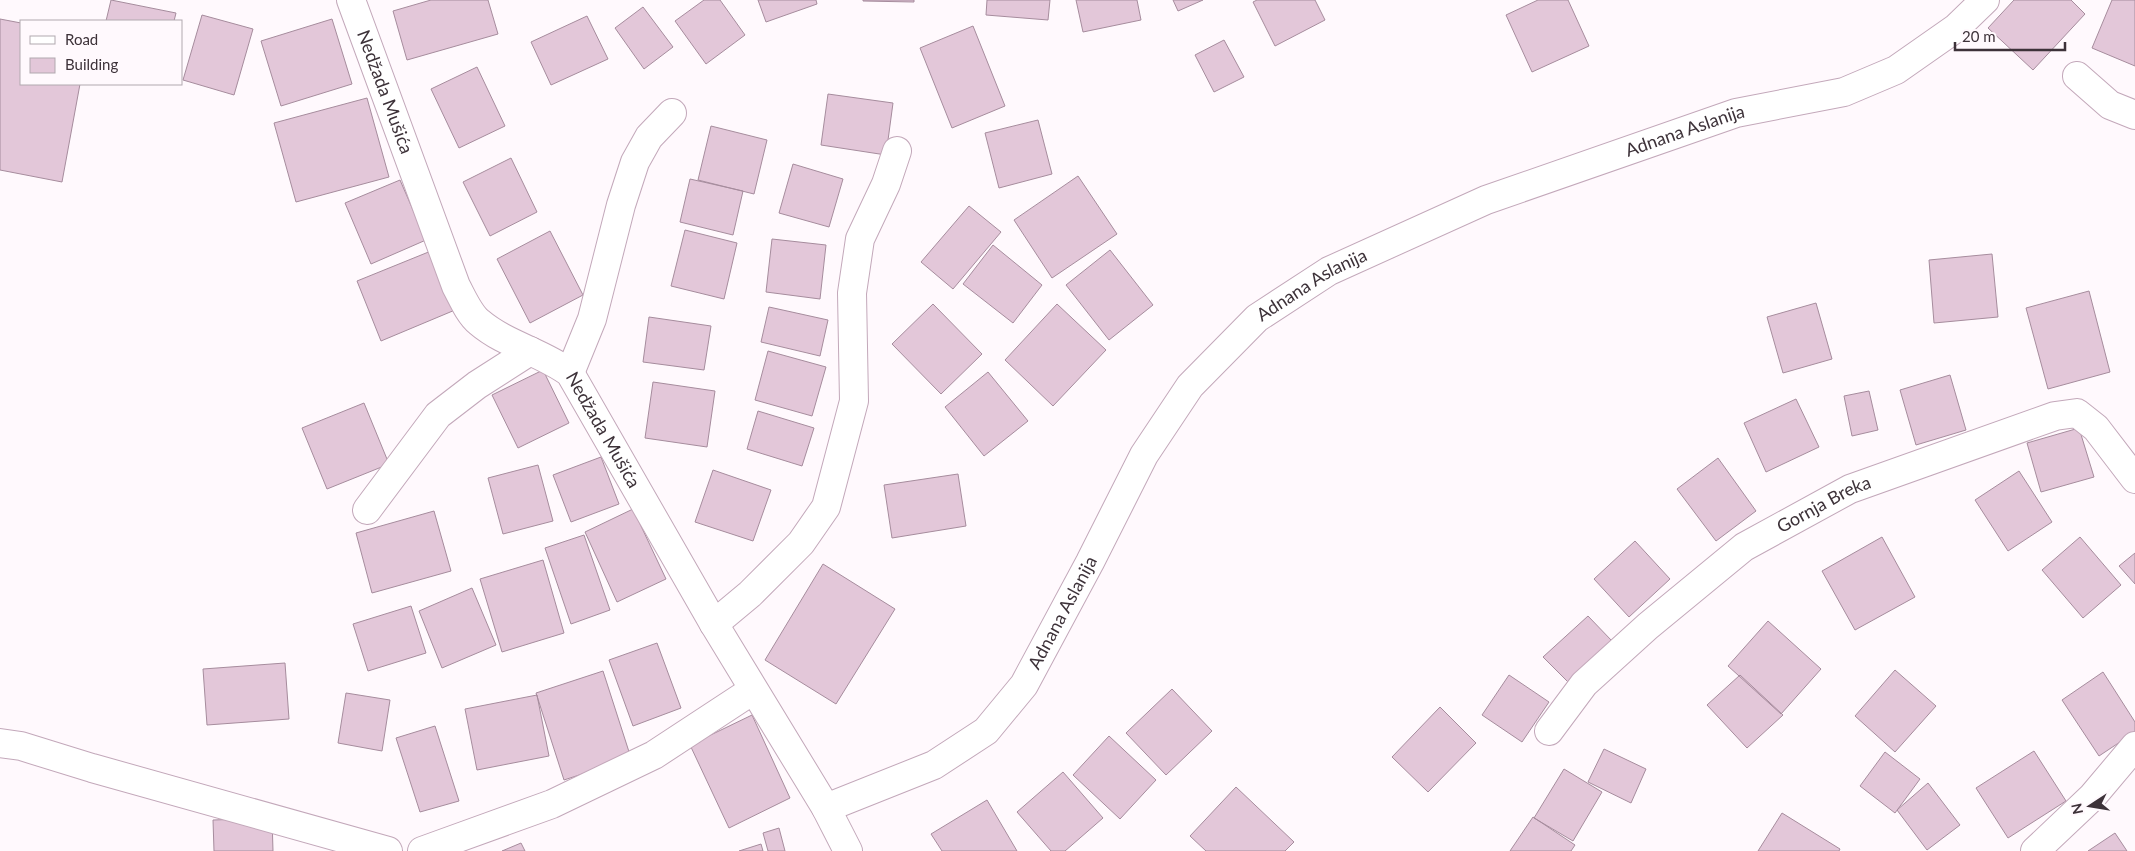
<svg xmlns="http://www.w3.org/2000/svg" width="2135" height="851" font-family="Lato,sans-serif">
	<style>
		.building { fill: #e3c7d9; stroke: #a68c9d }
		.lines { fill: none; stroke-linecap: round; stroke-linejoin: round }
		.street-casing { stroke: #c3a8ba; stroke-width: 30 }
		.street { stroke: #fff; stroke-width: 28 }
		.labels { text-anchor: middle; stroke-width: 5; stroke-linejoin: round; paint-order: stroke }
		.street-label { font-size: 18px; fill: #3d3239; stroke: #fff9fd }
	</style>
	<rect width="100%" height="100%" fill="#fff9fd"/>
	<path class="building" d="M111,0L176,13L174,21H106Z
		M431,0H488L498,34L407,60L393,11Z
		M704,0H720L745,35L706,64L675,21Z
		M758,0H816L817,4L766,22Z
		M863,0H914V2L863,1Z
		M987,0H1050L1048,20L986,15Z
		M1076,0H1137L1141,20L1083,32Z
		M1173,0H1203L1178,11Z
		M1257,0H1315L1325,20L1275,46L1253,2Z
		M1538,0H1568L1589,46L1532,72L1506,15Z
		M2014,0H2071L2085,14L2033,70L1988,28Z
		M2112,0H2135V66L2092,48Z
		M643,7L673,47L644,69L615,28Z
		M202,15L253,29L234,95L183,80Z
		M587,16L608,59L551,85L531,42Z
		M0,19L21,23V84H80L62,182L0,170Z
		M332,19L352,84L281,106L261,41Z
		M973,26L1005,106L952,128L920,48Z
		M1224,40L1244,77L1214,92L1195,55Z
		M477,67L505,126L459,148L431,89Z
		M828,94L893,103L886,155L821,145Z
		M367,98L389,177L296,202L274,123Z
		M1038,120L1052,174L999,188L985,133Z
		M711,126L767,140L754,194L698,180Z
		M511,158L537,212L490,236L463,182Z
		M793,164L843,179L829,227L779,213Z
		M1078,176L1117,234L1052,278L1014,220Z
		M690,179L743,191L733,235L680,222Z
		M400,180L426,240L371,264L345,203Z
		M969,206L1001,232L953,289L921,262Z
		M685,230L737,243L724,299L671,286Z
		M550,231L583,295L530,323L497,259Z
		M772,239L826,245L820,299L766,292Z
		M993,245L1042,285L1013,323L963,284Z
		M1110,250L1153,305L1109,340L1066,285Z
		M431,251L455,310L381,341L357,281Z
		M1992,254L1998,317L1934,323L1929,260Z
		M2089,291L2110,372L2048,389L2026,308Z
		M1816,303L1832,359L1783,373L1767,317Z
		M933,304L982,354L941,394L892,344Z
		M1057,304L1106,350L1053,406L1005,360Z
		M769,307L828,320L820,356L761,342Z
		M649,317L711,326L704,370L643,362Z
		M768,351L826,367L812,416L755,400Z
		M543,370L569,423L518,448L492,395Z
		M988,372L1028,421L984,456L945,407Z
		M1950,375L1966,430L1916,445L1900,390Z
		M653,382L715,391L707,447L645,438Z
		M1869,391L1878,430L1852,436L1844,396Z
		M1796,399L1819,447L1766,472L1744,423Z
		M364,403L389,464L327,489L302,428Z
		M758,411L814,428L802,466L747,449Z
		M2079,428L2094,477L2041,492L2027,443Z
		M601,457L619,504L571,522L553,475Z
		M1718,458L1756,511L1716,541L1677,489Z
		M538,465L553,521L503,534L488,478Z
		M713,470L771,490L753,541L695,522Z
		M2019,471L2052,522L2008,551L1975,500Z
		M958,474L966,526L892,538L884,485Z
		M633,509L666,579L617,602L585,532Z
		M434,511L451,571L372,593L356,533Z
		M584,535L610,610L571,624L545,548Z
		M1882,537L1915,597L1855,630L1822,571Z
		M2080,537L2121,585L2083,618L2042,570Z
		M1635,541L1670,579L1629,617L1594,579Z
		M2135,553V584L2119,566Z
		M543,560L564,633L502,652L480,579Z
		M823,564L895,609L836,704L765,660Z
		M472,588L496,645L442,668L419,611Z
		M411,606L426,653L368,671L353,624Z
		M1588,616L1612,641L1568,682L1543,657Z
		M1768,621L1821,669L1781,714L1728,666Z
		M657,643L681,708L633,726L609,660Z
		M285,663L289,719L207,725L203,669Z
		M1895,670L1936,706L1895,752L1855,716Z
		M603,671L631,758L564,780L536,693Z
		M2103,672L2135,722V732L2099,756L2062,700Z
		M1509,675L1549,702L1522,742L1482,715Z
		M1740,675L1783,715L1747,748L1707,705Z
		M1172,689L1212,731L1166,775L1126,733Z
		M346,693L390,700L382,751L338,743Z
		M537,695L549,756L477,770L465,709Z
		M1440,707L1476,743L1428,792L1392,757Z
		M752,715L790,798L729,828L690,745Z
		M435,726L459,801L420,812L396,738Z
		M1109,736L1156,780L1120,819L1073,775Z
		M1604,749L1646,769L1631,803L1588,782Z
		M2034,751L2066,801L2008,838L1976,788Z
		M1885,752L1920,779L1895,813L1860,786Z
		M1564,769L1602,792L1573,841L1534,818Z
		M1063,772L1103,818L1065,851H1051L1017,812Z
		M1928,783L1960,825L1927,850L1897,810Z
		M1236,787L1294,842L1285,851H1206L1190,836Z
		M987,800L1017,851H942L931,834Z
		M1782,813L1840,849L1839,851H1758Z
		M1533,817L1575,845L1571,851H1510Z
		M272,818L273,851H214L213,820Z
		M779,828L785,851H768L763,833Z
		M2115,833L2127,851H2088Z
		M521,843L525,851H502Z
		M761,844L763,851H739Z"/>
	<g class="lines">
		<defs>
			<g id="street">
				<path id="s1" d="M351,0L456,286C462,297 469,314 479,322C506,345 542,352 570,373L714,624L826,808L848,851"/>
				<path d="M2077,76L2110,105L2135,115"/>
				<path d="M570,373L592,319L621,205L635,162L649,137L672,113"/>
				<path d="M367,510L438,415L477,385L530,351"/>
				<path d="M714,624L750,594L801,543L826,507L854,401L852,293L860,239L886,184L897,151"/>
				<path id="s2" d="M1549,731L1584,684L1648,626L1744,547L1850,489L2055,416L2077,413L2096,428L2135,479"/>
				<path d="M0,743L21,746L92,768L388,851"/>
				<path id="s3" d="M826,808L934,765L986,731L1024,685L1090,562L1144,455L1190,386L1257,318L1329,271L1486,200L1736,113L1844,92L1896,70L1956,28L1985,0"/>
				<path d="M422,851L552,804L654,755L753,690"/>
				<path d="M2035,851L2092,797L2135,746"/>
			</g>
		</defs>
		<use href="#street" class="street-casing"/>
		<use href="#street" class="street"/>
	</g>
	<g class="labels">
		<g class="street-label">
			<text dy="6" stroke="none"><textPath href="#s1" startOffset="98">Nedžada Mušića</textPath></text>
			<text dy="6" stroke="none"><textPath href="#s3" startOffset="1145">Adnana Aslanija</textPath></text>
			<text dy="6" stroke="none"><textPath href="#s3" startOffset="740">Adnana Aslanija</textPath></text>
			<text dy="6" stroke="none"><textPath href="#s1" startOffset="518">Nedžada Mušića</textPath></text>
			<text dy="6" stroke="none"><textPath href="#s2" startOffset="360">Gornja Breka</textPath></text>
			<text dy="6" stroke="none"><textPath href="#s3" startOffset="320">Adnana Aslanija</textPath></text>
		</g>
	</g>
	<rect x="20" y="20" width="162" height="65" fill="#fff9fd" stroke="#b1a9af"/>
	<rect x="30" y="36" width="25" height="8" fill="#ffffff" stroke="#b1a9af"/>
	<text x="65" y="45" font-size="15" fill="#3d3239">Road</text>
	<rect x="30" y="58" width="25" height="15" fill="#e3c7d9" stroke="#b1a9af"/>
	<text x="65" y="70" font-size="15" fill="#3d3239">Building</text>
	<g transform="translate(2090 806) rotate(258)" stroke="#fff9fd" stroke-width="4" paint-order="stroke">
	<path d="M0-4L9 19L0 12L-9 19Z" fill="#3d3239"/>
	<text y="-8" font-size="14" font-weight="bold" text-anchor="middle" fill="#3d3239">N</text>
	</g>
	<path d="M1955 42v8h110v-8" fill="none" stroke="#3d3239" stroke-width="2.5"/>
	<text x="1962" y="42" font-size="15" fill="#3d3239" stroke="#fff9fd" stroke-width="4" paint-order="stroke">20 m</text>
</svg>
